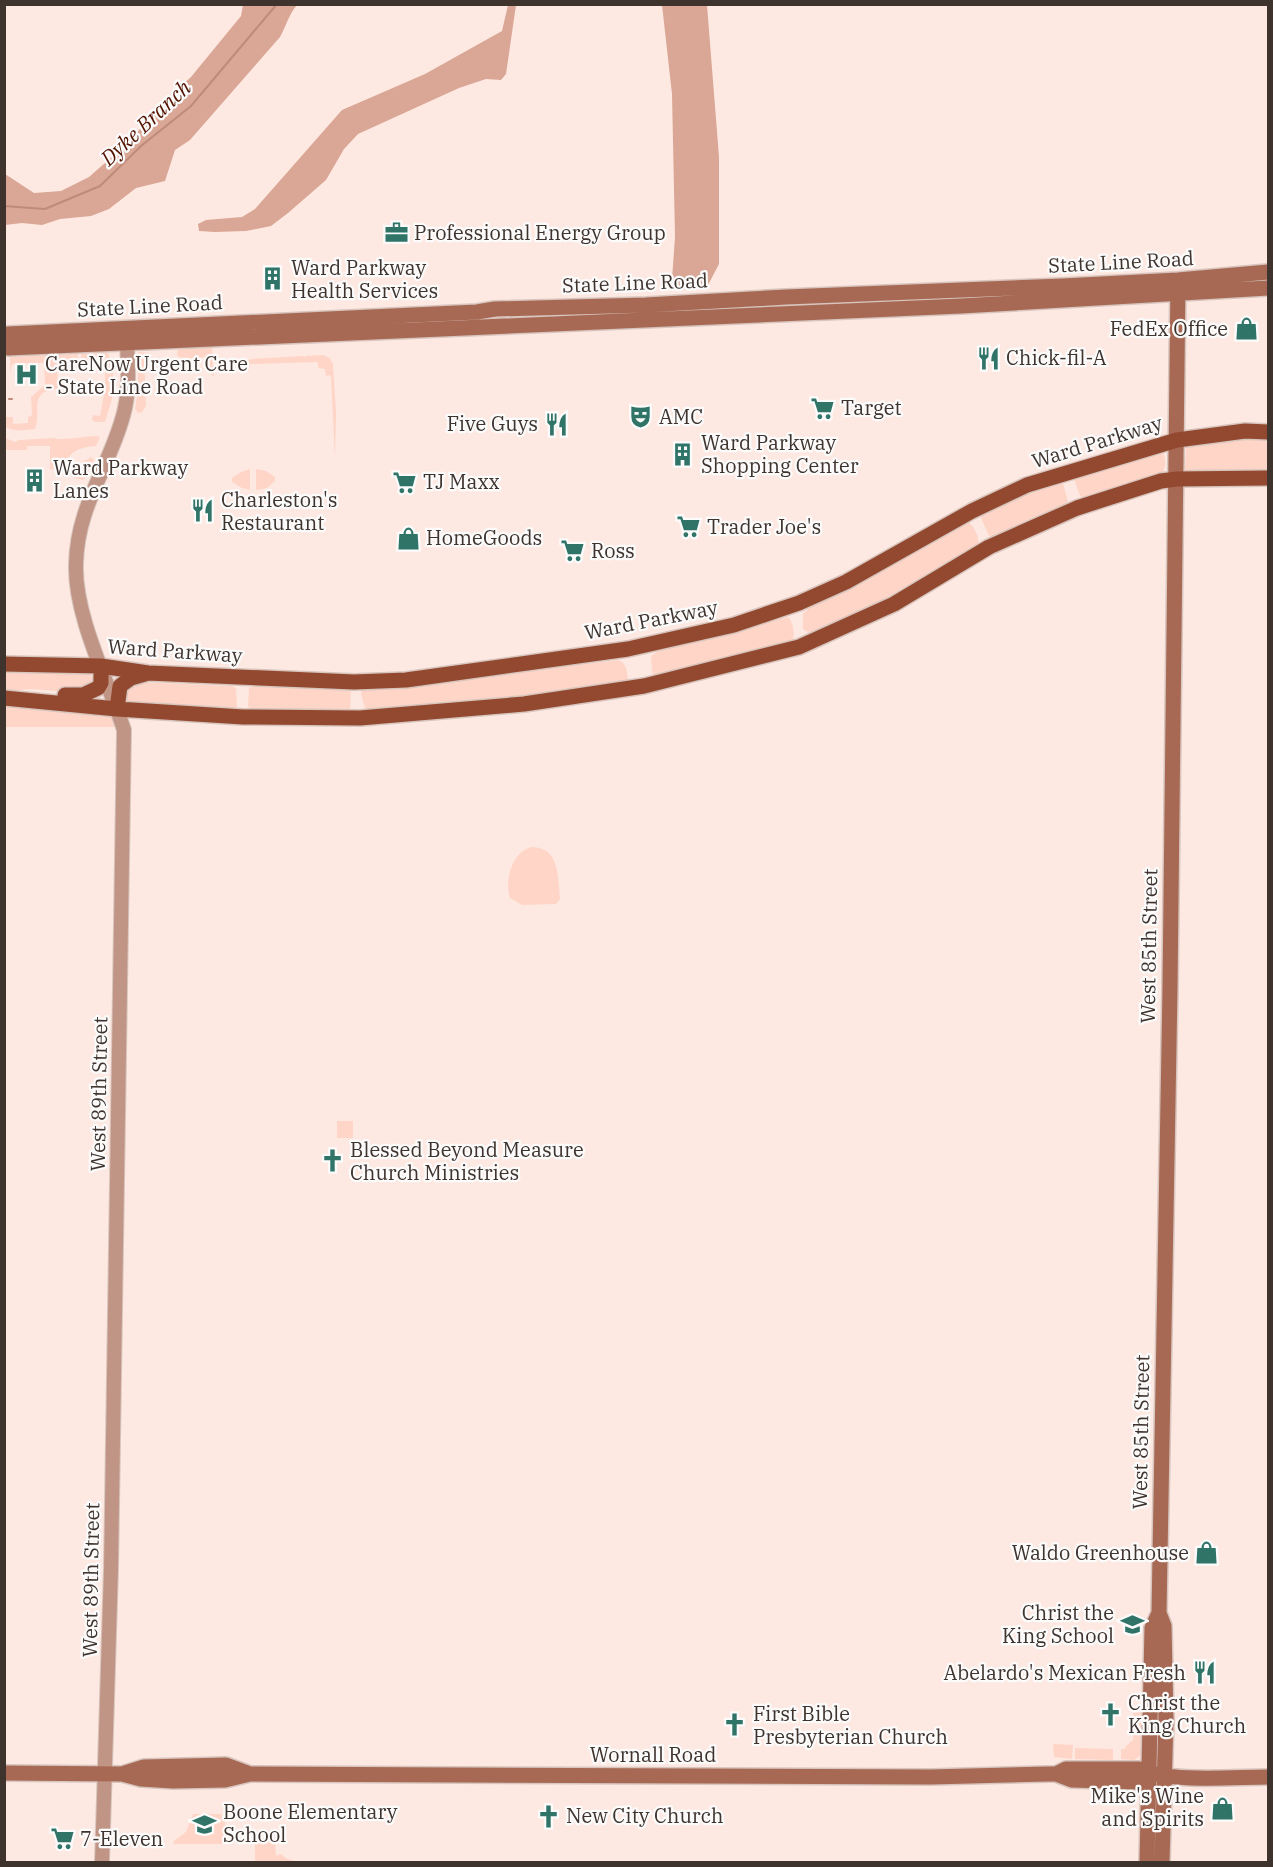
<svg xmlns="http://www.w3.org/2000/svg" width="1273" height="1867" font-family="'IBM Plex Serif',serif">
	<style>
		.green { fill: #ffd5c7 }
		.forest { fill: #daa695 }
		.lines { fill: none; stroke-linecap: round; stroke-linejoin: round }
		.stream { stroke: #be8b7a; stroke-width: 2 }
		.tertiary-casing { stroke: #d7c5be; stroke-width: 16 }
		.secondary-casing { stroke: #d7c5be; stroke-width: 18 }
		.primary-casing { stroke: #d7c5be; stroke-width: 18 }
		.tertiary { stroke: #c19586; stroke-width: 14 }
		.secondary { stroke: #a76954; stroke-width: 15 }
		.primary { stroke: #93492f; stroke-width: 15 }
		.labels { text-anchor: middle; stroke-width: 4.5; stroke-linejoin: round; paint-order: stroke }
		.poi-label { font-size: 20px; fill: #3f332e; stroke: #fbfbfb; text-anchor: start }
		.street-label { font-size: 20px; fill: #3f332e; stroke: #fbfbfb }
		.water-label { font-size: 21px; font-style: italic; fill: #531500; stroke: #fbfbfb }
	</style>
	<rect width="100%" height="100%" fill="#fde9e2"/>
	<path class="green" d="M212,347L214,376H212V368H210L209,357L183,359L177,355L178,348Z
		M138,352L151,353L144,354L146,406L142,412L138,413L135,409L138,391Z
		M108,353L113,365V382L112,399L105,422H95L92,420L93,415L100,416L105,389V365L98,363L81,365V354Z
		M78,354V359L75,360V370L72,368V362L57,364L58,389C27,391 42,412 35,429C25,430 11,433 4,425L6,417H13V424L28,423V417L32,415L31,397L45,385L44,363L12,364L10,372V357Z
		M323,355L330,358L333,364L336,413L335,458L331,378L330,375L326,376L325,369L318,368V362L250,364L249,371L246,369V361L251,359L303,356L305,358V356Z
		M96,436L100,437L96,446C79,447 66,452 64,471L50,469V446H27V450H5V438L15,442L19,440L54,438C62,441 86,436 96,436Z
		M1268,439V472L1190,473L1185,469L1186,445L1223,440Z
		M1161,450C1167,457 1166,467 1162,475L1085,498L1080,496L1074,479Z
		M91,457L94,460L84,480L74,478L78,465Z
		M250,469V490L242,488L232,482V478L241,472Z
		M256,469L266,471L275,477V481L267,488L256,490Z
		M1052,482L1063,484L1068,501L1066,506L994,537L989,536L981,518L983,513Z
		M968,522C975,527 980,538 978,546L852,617L811,634L803,629V614L812,605L963,523Z
		M788,617C794,623 795,635 792,642L656,676L652,673L651,656L662,648Z
		M618,660C626,662 627,671 628,679L624,684L596,690L369,711L365,708L361,694L362,689L452,681Z
		M5,668L90,673L94,683L80,693L31,689L5,691Z
		M137,682L232,686L236,688L237,708L233,711L131,704L126,700L124,690Z
		M256,685L348,688L351,691L350,711H253L248,706L249,688Z
		M4,707L107,712L113,718L116,727H5Z
		M532,847C560,848 558,877 560,899L556,904L522,905L510,898C504,881 512,851 532,847Z
		M337,1121H353V1138H337Z
		M1142,1712L1141,1755L1134,1760L1121,1759V1749H1125L1126,1746L1133,1740V1713Z
		M1053,1744L1073,1745L1072,1759L1054,1757Z
		M1075,1748L1113,1749V1760L1075,1759Z
		M193,1814H221L225,1821V1844H173L174,1841L186,1832Z
		M255,1838H275L276,1856L281,1854L287,1859L299,1862H255Z"/>
	<path class="forest" d="M243,5H297C289,14 286,26 280,37L190,140L175,150L165,181L136,188L109,209L91,216L60,219L42,225L22,223L5,225V174L34,193L61,191L89,177L131,140L157,108L191,77L241,16Z
		M508,5H516L506,74L501,80L486,79L459,88L358,134L344,149L326,180L288,213L271,226L246,231L215,232L199,231L198,224L206,220L242,217L255,209L342,110L425,74L502,31Z
		M662,5H707L719,157V264L708,285L681,290L672,279L675,237L672,94Z"/>
	<g class="lines">
		<path class="stream" d="M4,206L45,209L100,186L141,146L191,106L277,4
			M9,399H12"/>
		<defs>
			<path id="tertiary" d="M102,1862L111,1569L124,730C108,681 74,615 76,564C77,506 109,468 123,416C130,392 128,368 127,343"/>
			<path id="secondary" d="M4,337L8,334L477,312L495,309L646,305L786,297L1063,286L1178,280L1268,272
				M4,346L8,348L961,306L1268,288
				M4,1773L122,1774L141,1779L173,1781L225,1780L250,1774L931,1777L1048,1774H1056L1066,1769H1140C1171,1783 1233,1777 1268,1777
				M122,1774L144,1767L226,1765L250,1774
				M1056,1774L1072,1780L1138,1782L1150,1774
				M1147,1862L1152,1628L1159,1613
				M1162,1862L1166,1719L1164,1626L1159,1613L1170,988L1178,280"/>
			<path id="primary" d="M4,664L101,666L148,673L354,682L406,680L628,649L734,625L799,603L846,582L972,511L1027,485L1177,440L1245,431L1268,432
				M65,695H83L98,688L101,683V666
				M4,698L117,709L243,717L360,718L524,704L644,686L799,647L894,604L989,547L1077,508L1161,481L1177,479L1268,478
				M117,709L120,686L131,678L145,674"/>
		</defs>
		<use href="#tertiary" class="tertiary-casing"/>
		<use href="#secondary" class="secondary-casing"/>
		<use href="#primary" class="primary-casing"/>
		<use href="#tertiary" class="tertiary"/>
		<use href="#secondary" class="secondary"/>
		<use href="#primary" class="primary"/>
	</g>
	<defs>
		<symbol id="office-bare" viewBox="-9 -9 18 18"><path d="M-6-3h4V-5.5h4V-3h4V5H-6ZM-1-4.5V-3h2v-1.5ZM-6 0V1H6V0Z" fill="#307468" stroke="#fbfbfb" stroke-width="2.5" paint-order="stroke"/></symbol>
		<symbol id="building-bare" viewBox="-9 -9 18 18"><path d="M-4-6H4V6H1V3H-1V6H-4ZM-2.5-4.3h1.7v1.8h-1.7ZM.8-4.3h1.7v1.8H.8ZM-2.5-1h1.7V.8h-1.7ZM.8-1h1.7V.8H.8Z" fill="#307468" stroke="#fbfbfb" stroke-width="2.5" paint-order="stroke"/></symbol>
		<symbol id="shop-bare" viewBox="-9 -9 18 18"><path d="M-5-2.5h2.3a2.7 3.5 0 0 1 5.4 0H5L5.5 6h-11ZM-1.5-2.5h3a1.5 2.3 0 0 0-3 0Z" fill="#307468" stroke="#fbfbfb" stroke-width="2.5" paint-order="stroke"/></symbol>
		<symbol id="restaurant-bare" viewBox="-9 -9 18 18"><path d="M-5-6h1v4h1v-4h1v4h1v-4h1v5L-1.5 .5V6h-2V.5L-5-1ZM5-6V6H3V1.5H1.5Q1.5-4 5-6Z" fill="#307468" stroke="#fbfbfb" stroke-width="2.5" paint-order="stroke"/></symbol>
		<symbol id="hospital-bare" viewBox="-9 -9 18 18"><path d="M-5-5h3v3.5h4V-5h3V5h-3V1.5h-4V5h-3Z" fill="#307468" stroke="#fbfbfb" stroke-width="2.5" paint-order="stroke"/></symbol>
		<symbol id="supermarket-bare" viewBox="-9 -9 18 18"><path d="M-6-5.5h2.5l.6 2H6L4.5 2H-2.5L-4.4-4H-6ZM-1.5 3.2a1.3 1.3 0 1 0 .1 0ZM3 3.2a1.3 1.3 0 1 0 .1 0Z" fill="#307468" stroke="#fbfbfb" stroke-width="2.5" paint-order="stroke"/></symbol>
		<symbol id="theatre-bare" viewBox="-9 -9 18 18"><path d="M-5-5.5Q0-4 5-5.5V0Q5 5 0 6Q-5 5-5 0ZM-3.3-2.5H-1v1.5H-3.3ZM1-2.5H3.3v1.5H1ZM-2.8 1Q0 5.5 2.8 1Z" fill="#307468" stroke="#fbfbfb" stroke-width="2.5" paint-order="stroke"/></symbol>
		<symbol id="church-bare" viewBox="-9 -9 18 18"><path d="M-1.2-6h2.4v3.5h3.3v2.4h-3.3V6h-2.4V-.1h-3.3v-2.4h3.3Z" fill="#307468" stroke="#fbfbfb" stroke-width="2.5" paint-order="stroke"/></symbol>
		<symbol id="school-bare" viewBox="-9 -9 18 18"><path d="M0-5L7-2L0 1L-7-2ZM-4 1L0 2.5L4 1V4Q0 6-4 4Z" fill="#307468" stroke="#fbfbfb" stroke-width="2.5" paint-order="stroke"/></symbol>
	</defs>
	<g fill-rule="evenodd">
		<use href="#office-bare" x="380" y="216" width="33" height="33"/>
		<use href="#building-bare" x="256" y="262" width="33" height="33"/>
		<use href="#shop-bare" x="1230" y="312" width="33" height="33"/>
		<use href="#restaurant-bare" x="972" y="342" width="33" height="33"/>
		<use href="#hospital-bare" x="10" y="358" width="33" height="33"/>
		<use href="#supermarket-bare" x="806" y="392" width="33" height="33"/>
		<use href="#theatre-bare" x="624" y="400" width="33" height="33"/>
		<use href="#restaurant-bare" x="540" y="408" width="33" height="33"/>
		<use href="#building-bare" x="666" y="438" width="33" height="33"/>
		<use href="#building-bare" x="18" y="464" width="33" height="33"/>
		<use href="#supermarket-bare" x="388" y="466" width="33" height="33"/>
		<use href="#restaurant-bare" x="186" y="494" width="33" height="33"/>
		<use href="#supermarket-bare" x="672" y="510" width="33" height="33"/>
		<use href="#shop-bare" x="392" y="522" width="33" height="33"/>
		<use href="#supermarket-bare" x="556" y="534" width="33" height="33"/>
		<use href="#church-bare" x="316" y="1144" width="33" height="33"/>
		<use href="#shop-bare" x="1190" y="1536" width="33" height="33"/>
		<use href="#school-bare" x="1116" y="1608" width="33" height="33"/>
		<use href="#restaurant-bare" x="1188" y="1656" width="33" height="33"/>
		<use href="#church-bare" x="1094" y="1698" width="33" height="33"/>
		<use href="#church-bare" x="718" y="1708" width="33" height="33"/>
		<use href="#shop-bare" x="1206" y="1792" width="33" height="33"/>
		<use href="#church-bare" x="532" y="1800" width="33" height="33"/>
		<use href="#school-bare" x="188" y="1808" width="33" height="33"/>
		<use href="#supermarket-bare" x="46" y="1822" width="33" height="33"/>
	</g>
	<g class="labels">
		<g class="poi-label">
			<text x="414" y="240">Professional Energy Group</text>
			<text x="291" y="275">Ward Parkway<tspan x="291" dy="23">Health Services</tspan></text>
			<text x="1228" y="336" text-anchor="end">FedEx Office</text>
			<text x="1006" y="365">Chick-fil-A</text>
			<text x="45" y="371">CareNow Urgent Care<tspan x="45" dy="23">- State Line Road</tspan></text>
			<text x="841" y="415">Target</text>
			<text x="659" y="424">AMC</text>
			<text x="538" y="431" text-anchor="end">Five Guys</text>
			<text x="701" y="450">Ward Parkway<tspan x="701" dy="23">Shopping Center</tspan></text>
			<text x="53" y="475">Ward Parkway<tspan x="53" dy="23">Lanes</tspan></text>
			<text x="423" y="489">TJ Maxx</text>
			<text x="221" y="507">Charleston's<tspan x="221" dy="23">Restaurant</tspan></text>
			<text x="707" y="534">Trader Joe's</text>
			<text x="426" y="545">HomeGoods</text>
			<text x="591" y="558">Ross</text>
			<text x="350" y="1157">Blessed Beyond Measure<tspan x="350" dy="23">Church Ministries</tspan></text>
			<text x="1189" y="1560" text-anchor="end">Waldo Greenhouse</text>
			<text x="1114" y="1620" text-anchor="end">Christ the<tspan x="1114" dy="23">King School</tspan></text>
			<text x="1186" y="1680" text-anchor="end">Abelardo's Mexican Fresh</text>
			<text x="1128" y="1710">Christ the<tspan x="1128" dy="23">King Church</tspan></text>
			<text x="753" y="1721">First Bible<tspan x="753" dy="23">Presbyterian Church</tspan></text>
			<text x="1204" y="1803" text-anchor="end">Mike's Wine<tspan x="1204" dy="23">and Spirits</tspan></text>
			<text x="223" y="1819">Boone Elementary<tspan x="223" dy="23">School</tspan></text>
			<text x="566" y="1823">New City Church</text>
			<text x="80" y="1846">7-Eleven</text>
		</g>
		<g class="street-label">
			<text transform="translate(1121 262) rotate(-3)" y="7">State Line Road</text>
			<text transform="translate(635 283) rotate(-2)" y="7">State Line Road</text>
			<text transform="translate(150 306) rotate(-3)" y="7">State Line Road</text>
			<text transform="translate(1097 442) rotate(-17)" y="7">Ward Parkway</text>
			<text transform="translate(651 620) rotate(-11)" y="7">Ward Parkway</text>
			<text transform="translate(175 651) rotate(4)" y="7">Ward Parkway</text>
			<text transform="translate(1149 946) rotate(-89)" y="7">West 85th Street</text>
			<text transform="translate(99 1094) rotate(-89)" y="7">West 89th Street</text>
			<text transform="translate(1141 1432) rotate(-89)" y="7">West 85th Street</text>
			<text transform="translate(91 1580) rotate(-89)" y="7">West 89th Street</text>
			<text x="653" y="1762">Wornall Road</text>
		</g>
		<g class="water-label">
			<text transform="translate(146 123) rotate(-43)" y="7">Dyke Branch</text>
		</g>
	</g>
	<rect width="1273" height="1867" fill="none" stroke="#3f332e" stroke-width="12"/>
</svg>
